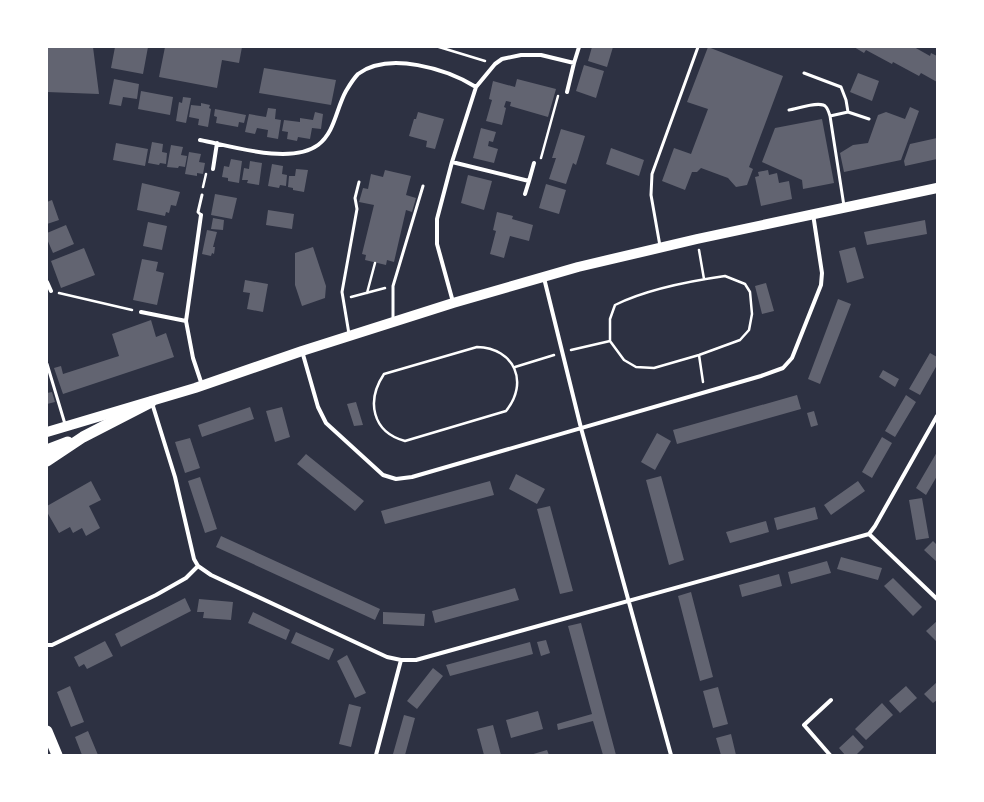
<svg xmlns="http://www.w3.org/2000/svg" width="984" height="802" font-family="Manrope,sans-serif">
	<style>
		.building { fill: #626471 }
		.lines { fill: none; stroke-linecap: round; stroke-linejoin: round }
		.path { stroke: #fff; stroke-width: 2.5 }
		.service { stroke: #fff; stroke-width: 3 }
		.minor { stroke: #fff; stroke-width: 4 }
		.primary { stroke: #fff; stroke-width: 10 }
		.trunk { stroke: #fff; stroke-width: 11 }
	</style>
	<rect width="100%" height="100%" fill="#2d3142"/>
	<path class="building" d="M47,47H93L99,94L47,92Z
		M115,47H148L143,74L111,68Z
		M165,47H242L239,63L222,60L217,88L159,77Z
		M592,47H613L607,67L588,61Z
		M708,47L783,76L749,167L753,169L747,185L736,187L728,178L701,168L697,172H692L685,190L662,181L674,148L691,154L708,109L687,102Z
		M854,47H914L930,56L931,53L937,56V82L921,73L919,76L893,62L892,64L866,50L864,53Z
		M584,65L604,71L596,98L576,91Z
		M264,68L336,80L331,105L259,93Z
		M858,73L879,81L872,101L850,92Z
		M114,79L139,84L137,99L123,97L121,106L109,104Z
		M517,79L556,89L548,117L510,106L511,102L506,101L504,107L506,108L502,125L486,121L492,100L489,99L493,81L515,87Z
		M141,91L173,97L170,115L138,109Z
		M183,97L191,98L186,123L176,121L179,102L182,103Z
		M201,103L210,105L209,108L211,109L208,127L198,125L199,119L189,117L191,105L201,106Z
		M910,107L919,111L901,160L844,172L840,153L853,145L868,143L878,115L886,112L905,119Z
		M268,108L276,109L275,119L281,120L278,139L267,137L268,130L257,128L255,134L245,132L249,114L266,117Z
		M215,109L246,115L244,123L239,122L238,127L216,123L217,117L214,116Z
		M315,112L323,114L321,129L312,128L310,139L298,137L297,141L287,139L288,132L282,131L284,120L300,122V118L313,120Z
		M418,112L444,119L435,149L426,147L427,141L409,136L414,119H416Z
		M822,119L834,183L803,189L802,180L762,162L775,128Z
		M481,128L496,132L493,142L489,141L488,146L498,149L494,163L473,158Z
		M561,129L585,136L576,165L573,163L566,184L549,179L556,158H552Z
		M937,138V159L905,166L904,161L910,144Z
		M152,142L163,144L162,152L167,153L166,164L160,163L159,165L148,163Z
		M116,143L148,149L145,166L113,160Z
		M171,145L183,147L181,155L187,156L185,167L179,166L178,168L167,167Z
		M611,148L644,160L639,176L606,164Z
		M189,152L201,154L199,162L205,163L203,174L197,173V176L185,174Z
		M231,159L242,161L239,183L228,181V178L222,177L224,166L229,167Z
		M250,161L262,163L259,185L247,183L248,180H242L244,168L249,169Z
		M272,164L283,166L282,174L287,175L286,186L280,185L279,188L268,186Z
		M296,169L308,170L304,192L293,190V188L288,187L289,176H295Z
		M385,170L411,176L406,195L416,198L412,212L406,210L394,262L387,260L386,265L365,260L366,255L362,254L374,205L359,202L363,188L368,189L371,174L383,177Z
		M768,170L769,175L777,173L779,183L789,181L792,199L761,206L755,177L759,176L758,172Z
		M468,175L492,181L484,210L461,203Z
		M142,183L180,192L176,206L171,205L169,213L166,212L165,216L137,210Z
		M546,184L566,190L559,214L539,208Z
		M215,194L237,198L232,219L211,215Z
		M52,200L59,220L47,224V202Z
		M268,210L294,214L292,229L266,225Z
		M497,212L513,216L512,219L533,225L529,241L510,236L504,258L490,254L496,231L493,230Z
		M213,218L224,220L223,230L211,229Z
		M925,220L927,234L867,245L864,232Z
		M148,222L167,226L162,250L143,246Z
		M66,225L74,244L53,253L47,239V233Z
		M207,230L217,232L213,247H215L214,254L212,253L211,256L202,254Z
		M313,247L326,286L325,298L302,306L295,285V253Z
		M855,247L864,278L847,283L839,251Z
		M84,248L95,275L61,288L51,261Z
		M142,259L158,262L156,271L164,273L157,305L133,300Z
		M245,280L268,284L263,312L247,309L250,293L243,292Z
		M766,283L774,311L762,314L755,286Z
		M838,299L851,304L820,384L808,379Z
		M151,320L156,337L166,333L174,357L63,394L54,368L61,366L63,374L119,356L112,334Z
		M930,353L937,357V365L920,395L909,389Z
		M883,370L899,379L895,387L879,377Z
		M52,392L55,402L47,404V393Z
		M797,395L801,409L677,444L673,430Z
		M906,395L916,402L895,437L885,431Z
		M356,402L363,425L354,426L347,404Z
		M250,407L254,419L202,437L198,425Z
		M282,407L290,437L275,442L266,411Z
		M814,411L818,425L811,427L807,413Z
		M657,433L671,441L655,470L641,462Z
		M882,437L892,443L872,478L862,472Z
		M190,438L200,468L185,473L175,442Z
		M937,452V476L926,495L916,488Z
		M306,454L364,501L355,511L297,464Z
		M516,474L545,489L537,504L509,489Z
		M661,476L684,560L669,565L646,480Z
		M200,477L217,529L205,533L188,481Z
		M91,481L101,500L89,506L100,528L86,536L82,528L73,533L70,527L59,533L47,512V506Z
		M490,481L494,495L385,524L381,511Z
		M858,481L865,491L831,515L824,505Z
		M922,498L929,538L916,540L909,500Z
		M550,506L573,591L560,594L537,509Z
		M815,507L818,519L777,530L774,518Z
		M766,521L769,532L730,543L726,532Z
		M221,536L380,609L375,620L216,547Z
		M933,541L937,545V562L924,550Z
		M841,557L882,568L878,580L837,569Z
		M827,561L831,573L791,584L788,572Z
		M779,574L782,586L742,597L739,585Z
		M893,578L922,607L913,616L884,586Z
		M515,588L519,600L435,623L432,611Z
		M691,592L713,677L700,681L678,596Z
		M185,598L191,611L121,647L115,634Z
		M199,599L233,602L231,620L203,618L204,612H197Z
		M253,612L290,630L286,640L248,623Z
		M383,612L425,614L424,626L383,624Z
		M937,621V642L926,631Z
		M581,623L616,755H603L593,721L558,730L557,724L592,714L568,626Z
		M296,632L334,649L329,660L291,643Z
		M546,640L550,653L541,656L537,642Z
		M105,641L113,656L87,669L84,664L79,667L74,657Z
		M530,642L533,654L450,676L446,665Z
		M347,655L366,693L355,698L337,661Z
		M433,668L443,676L417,709L407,701Z
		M937,682V700L933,703L924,694Z
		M70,686L84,722L71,727L57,692Z
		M906,686L917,698L900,713L889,701Z
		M718,687L728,724L713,728L703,691Z
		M882,703L893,715L866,740L855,729Z
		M349,704L361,707L351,747L339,744Z
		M538,711L543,729L511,738L506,720Z
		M404,715L415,718L405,755H395L393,754Z
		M493,725L501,755H484L477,729Z
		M88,731L98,755H82L75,737Z
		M731,734L736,755H721L716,738Z
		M853,735L864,747L856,755H845L839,748Z
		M547,750L549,755H530Z"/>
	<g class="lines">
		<path class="path" d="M439,47L485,61
			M541,158L558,96
			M203,187L206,174
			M699,250L704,279
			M725,276L745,284L750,292L752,314L749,330L740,340L699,355L654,368L636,367L624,360L610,341V319L615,305C647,289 690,281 725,276Z
			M59,293L132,310
			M367,293L375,263
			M351,297L385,288
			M477,347C515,348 529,383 506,411L405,441C372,432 366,401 384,374Z
			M571,350L610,341
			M699,355L703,382
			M515,367L554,355"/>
		<path class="service" d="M804,73L841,87L846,100L848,112
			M789,110C797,109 821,100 826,107C828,109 829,113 830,116L844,206
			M830,116L848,112L869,119
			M201,215L198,212L202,195
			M660,246L651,195L652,174L698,47
			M393,320V286L423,186
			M349,334L342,292L357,209L355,198L359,182
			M47,364L65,424"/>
		<path class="minor" d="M574,63L579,47
			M200,140C231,146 291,165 318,145C335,132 336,109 346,91C349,86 354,78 358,74C389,51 447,69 476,87
			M452,162L529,181L525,194
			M213,169L217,143
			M529,181L534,163
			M201,215L186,321L193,358L202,385
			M544,278L581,428L671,755
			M47,282L51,291
			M453,302L437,244V219L452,162L476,87L495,64L502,59L521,55H541L574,63L567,92
			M141,312L186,321
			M302,351L318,407L326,423L383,475L396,479L412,477L761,376L783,368L792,358L821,285L822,273L813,214
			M152,403L175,477L194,559L198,566L211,575L387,657L401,660H416L869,534L875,526L937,416
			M869,534L937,599
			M47,645H52L156,595L186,578L198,566
			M376,755L401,660
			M830,755L804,725L831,700"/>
		<path class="primary" d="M47,432L195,388L302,351L453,303L578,267L697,239L937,188"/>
		<path class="trunk" d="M47,450L68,442
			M47,461L83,437L151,402
			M47,731L57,755"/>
	</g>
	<rect width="984" height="802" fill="none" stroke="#ffffff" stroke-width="96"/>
</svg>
